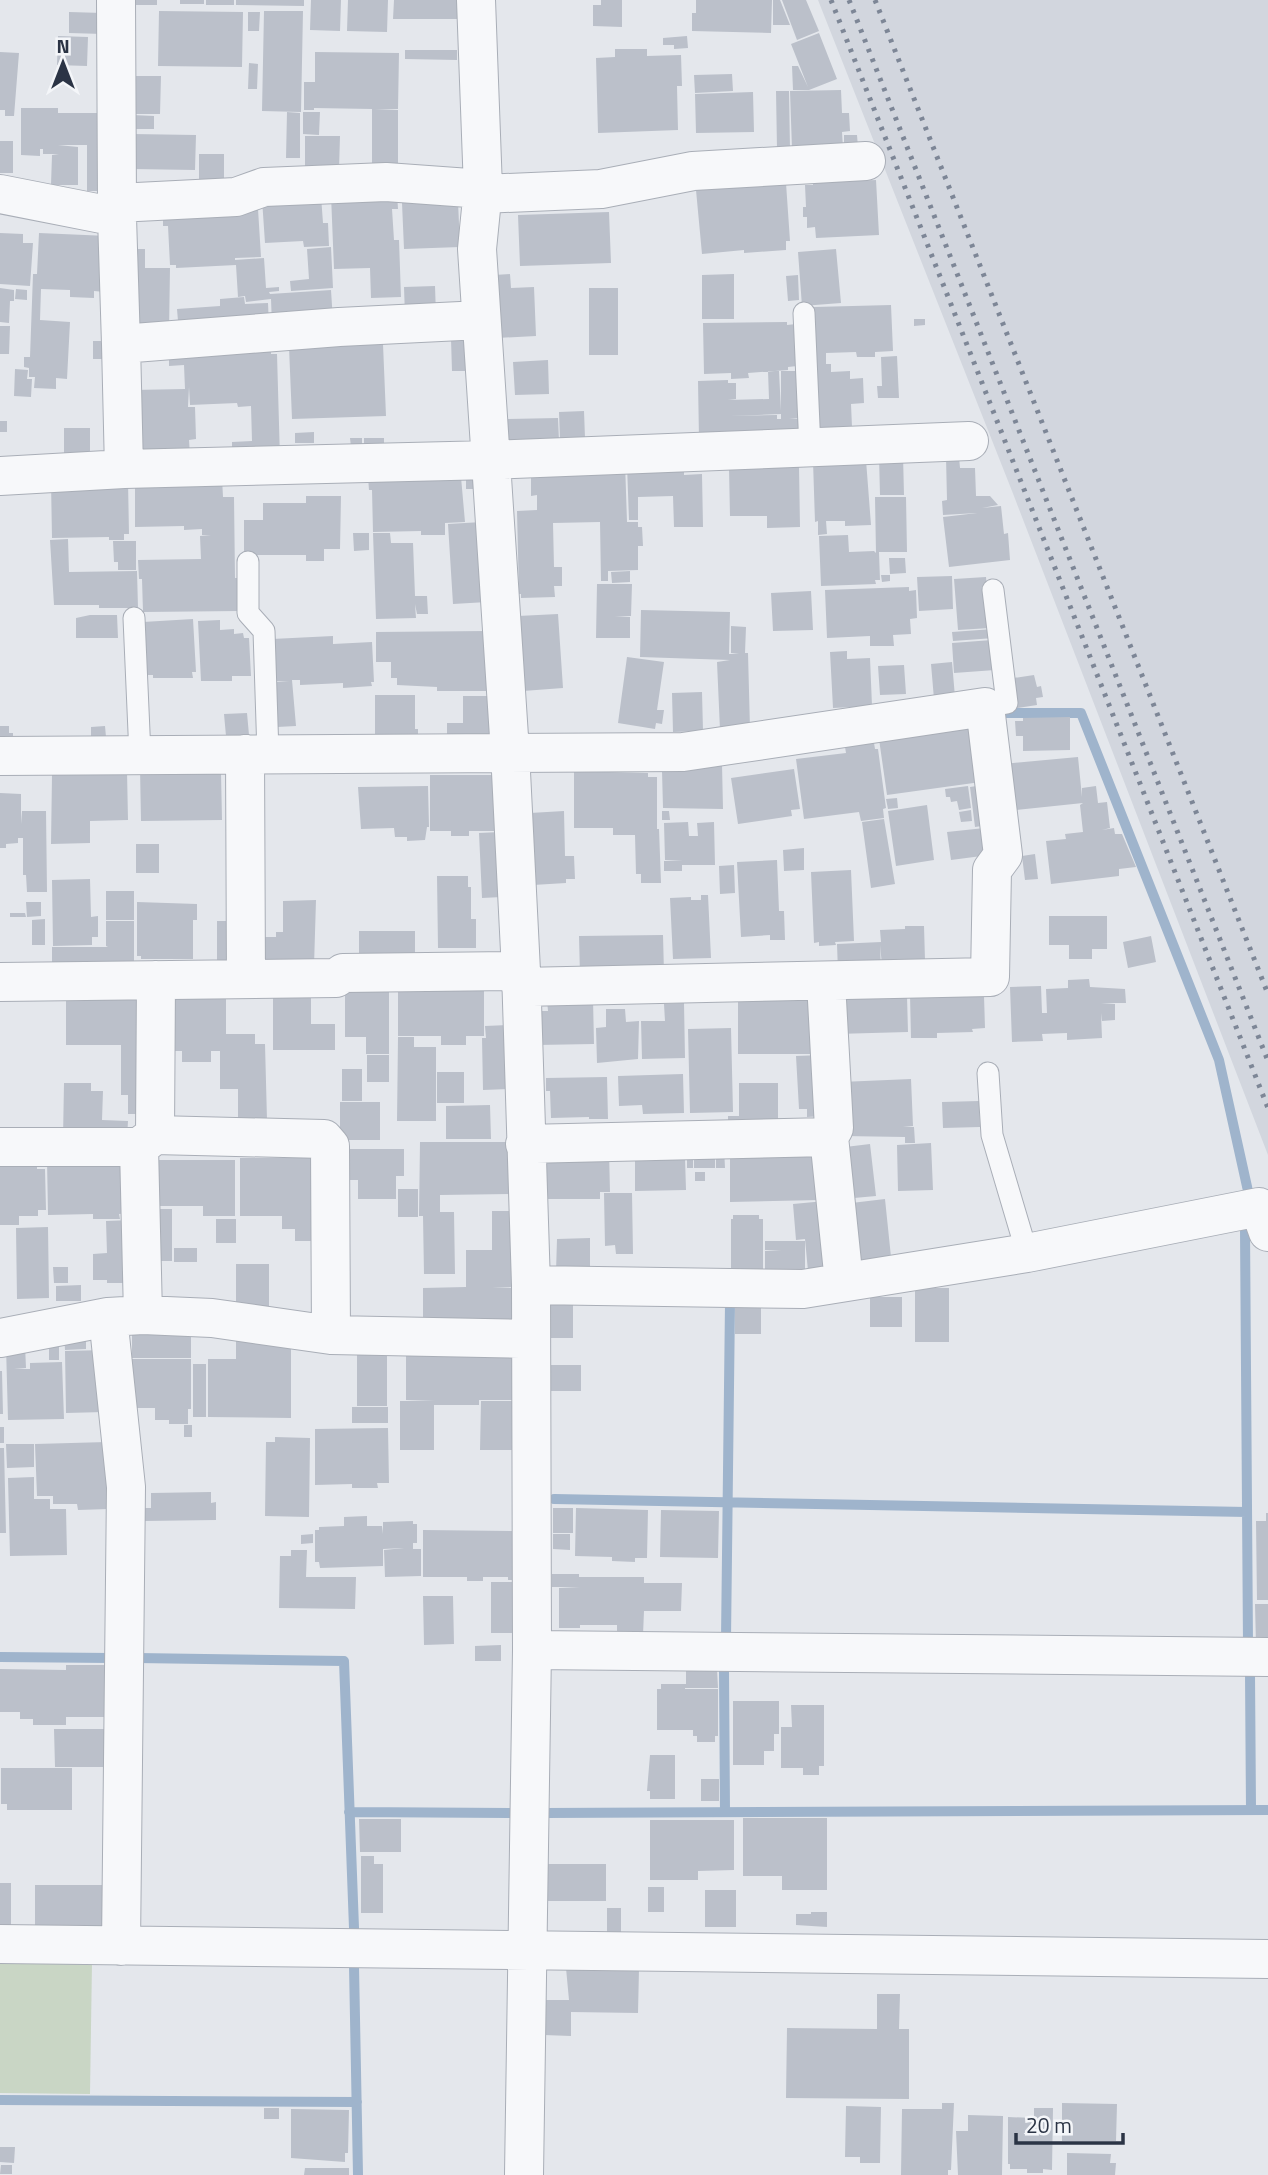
<svg xmlns="http://www.w3.org/2000/svg" width="1268" height="2175" font-family="'Titillium Web',sans-serif">
	<style>
		.built { fill: #d2d6de }
		.green { fill: #c9d6c5 }
		.lines { fill: none; stroke-linecap: round; stroke-linejoin: round }
		.stream { stroke: #9fb4cc; stroke-width: 10 }
		.building { fill: #bbc0ca; fill-rule: evenodd }
		.service-casing { stroke: #a9aeb7; stroke-width: 23 }
		.minor-casing { stroke: #a9aeb7; stroke-width: 40 }
		.service { stroke: #f7f8fa; stroke-width: 21 }
		.minor { stroke: #f7f8fa; stroke-width: 38 }
		.rail { stroke: #7d8696; stroke-width: 5; stroke-dasharray: 3.5 7; stroke-linecap: butt }
	</style>
	<rect width="100%" height="100%" fill="#e4e7ec"/>
	<path class="built" d="M818,0H1268V1155L1012,491Z"/>
	<path class="green" d="M0,1960L92,1962L90,2094L0,2093Z"/>
	<g class="lines">
		<path class="stream" d="M999,713H1081L1219,1060L1248,1191
			M1245,1229L1248,1645
			M554,1499L1247,1512
			M726,1639L730,1303
			M0,1657L111,1658
			M137,1658L344,1661L354,1928
			M724,1670L725,1812
			M1250,1674L1251,1810
			M349,1812L510,1813
			M545,1813L1268,1810
			M354,1966L358,2175
			M0,2100L357,2102"/>
	</g>
	<path class="building" d="M125,0H157V5H125Z
		M180,0H204V4H180Z
		M206,0H234V5H206Z
		M236,0H304V6L236,5Z
		M311,0H341L340,31L310,30Z
		M348,0H388L387,32L347,31Z
		M394,0H457V19H393Z
		M601,0H622V27L593,26V5H601Z
		M696,0H772L771,33L692,31V13H696Z
		M773,0H780L790,25H773Z
		M782,0H806L819,31L797,40Z
		M159,11L243,12L242,67L158,66Z
		M264,11H303L301,112L262,111Z
		M69,12L103,13V34L69,33Z
		M248,12H260L259,31H248Z
		M819,33L837,79L809,90H793L792,66H798L808,87L791,44Z
		M58,36L88,37L87,66L57,65Z
		M687,36L688,48L674,49V45H663V38Z
		M615,49H647V56L681,55L682,86H677L678,130L598,133L596,58L615,57Z
		M405,50H457V60L405,59Z
		M0,52L19,53L14,116H5V110H0Z
		M315,52L399,53L398,109L375,110H398V168H372V109L314,108V110H304V82H315Z
		M249,63L258,64L257,89H248Z
		M732,74L733,91L695,93L694,75Z
		M129,76H161L160,114H129Z
		M841,90L842,113H849L850,131L842,132L843,148L792,149L790,91Z
		M776,91H789L790,149H777Z
		M753,92L754,132L696,133L695,94Z
		M21,108H58V113H107V191H87V145H58L78,147V185H51L52,155L59,154H43V149H40V156L21,155Z
		M287,112L300,113V158H286Z
		M303,112H320L319,135L303,134Z
		M132,115L154,116V129H132Z
		M132,134L196,135L195,170L132,169Z
		M844,135H857L858,147L844,148Z
		M305,136H340L339,170L305,169Z
		M0,141H13V173H0Z
		M199,154H224V181H199Z
		M876,180L879,235L816,238L815,227L807,228V217H803V207H806L805,185H813V183Z
		M786,183L790,241H786V250L744,253V250L702,254L696,190Z
		M397,193L398,209H392L394,240H399L401,297L371,298L370,268L334,269L331,195Z
		M321,196L323,223H328L329,246L304,247L303,241L265,243L262,199Z
		M458,201L460,247L404,249L402,203Z
		M258,209L261,257L235,258V260L264,258L266,288L279,287V291L269,292L270,294L331,290L333,321L272,325L271,299L246,302L245,296L238,297L236,265L176,268V265H170L168,226H163V214Z
		M609,212L611,263L520,266L518,215Z
		M0,233L23,234V243H33L30,286L0,284Z
		M39,233L108,236L105,292L94,291V298L70,297V290L41,289L40,320L70,322L67,379L56,378V389L34,388L35,377H29V368L24,367V357H30L33,274H37Z
		M331,247L333,288L291,291L290,281L309,279L307,249Z
		M129,249H145V268H170L169,332H128Z
		M836,249L841,303L802,306L798,252Z
		M510,274L511,288L534,287L536,336L497,338L494,275Z
		M734,274V319H702V275Z
		M798,275L799,300L788,301L786,276Z
		M435,286L436,315L405,316L404,287Z
		M0,288L14,290V301H10L9,323L0,322Z
		M589,288H618V355H589Z
		M16,289L27,290V300L15,299Z
		M244,297L245,304L268,303L269,326L179,333L177,309L220,306V299Z
		M891,305L893,351L875,352V357H857L856,352L826,353V364H831V372L850,371V379L863,378L864,403L851,404L852,427L819,428L814,307Z
		M914,319H925V325L914,326Z
		M787,322V325L796,324L797,366L788,367V370L748,373L749,378L731,379V373L704,374L703,323Z
		M0,326H10L9,354H0Z
		M451,339H466L468,371H452Z
		M93,341H109V359H93Z
		M383,344L386,416L292,419L289,347Z
		M271,349V354H277L280,459L232,447V442L252,441L251,406L238,407L237,403L190,405L189,387L188,407H195L196,439L189,440L190,456L134,457L133,390L185,389L184,365L169,366V351Z
		M897,356L899,398H878L877,386H882L881,357Z
		M548,360L549,394L515,395L513,362Z
		M15,369L28,370L27,379H32L31,397L14,396Z
		M768,371H779L781,411V371H800L801,418L789,419H801V437L699,439L698,381L728,380V383H736V399L728,400L769,399ZM781,414V419H777V415L729,416Z
		M584,411L585,438L560,440L559,412Z
		M558,418L559,441L505,443L504,419Z
		M0,421H7V432H0Z
		M64,428H90V454H64Z
		M314,432V443H295V433Z
		M350,438H362V447H351Z
		M364,438H384V453L364,454Z
		M903,455L904,495H880L879,456Z
		M946,457H959L960,468H975L976,496H990L998,505L982,508L1001,506L1004,534L1008,533L1010,560L949,567L943,517L977,513L943,515L942,501L947,500Z
		M866,460L871,525L845,526V521H826L827,534L818,535V521L815,522L813,461Z
		M625,462L627,522H638V527H642L643,546H638V570L608,571V581H601L600,522L553,523L554,567H562V586H554L555,597L521,598V594H519L517,511L537,510V495L531,496V469Z
		M684,464V475L702,474L703,527H674L673,496L638,497V520H629L627,465Z
		M799,466L800,527L767,528V516H730L729,468Z
		M368,477H461L465,522L445,523V535H421V531L373,532L372,490H369Z
		M222,478L223,497H234L235,578H238L239,611L143,612L142,579H139L138,560L201,559L200,536L211,535H202V529L184,530V526L135,527V479Z
		M476,478V489H466V479Z
		M128,481L129,534H124V540H109V537L52,538L51,482Z
		M306,496H341L340,549H324V561H306V555H244V520H263V503H306Z
		M875,497H906L907,552H879L880,580H875L876,584L821,586L819,536L848,535L849,552L874,551L876,553Z
		M482,522L487,602L453,604L448,524Z
		M353,533H369V550L354,551Z
		M373,533H390L391,543H413L415,596H427L428,614H417L415,604L416,618L376,619Z
		M68,539L69,572L137,571L138,608H99V605H54L50,540Z
		M113,541H136V570H118V562H114Z
		M889,558H905L906,573L890,574Z
		M630,571V582L612,583L611,572Z
		M881,575H890V581L882,582Z
		M952,576L953,609L919,611L917,577Z
		M986,577L990,628L958,630L954,579Z
		M597,584H632L631,616H615L630,617V638H596Z
		M909,587V591L916,590L917,618L910,619L911,634L893,635L894,646H870V636L827,638L825,590Z
		M811,591L813,630L773,631L771,593Z
		M641,610L730,612L729,654H739L731,653V626L746,627L745,653H748L750,729L720,730L717,662L730,660L640,657Z
		M558,614L563,688L523,691L518,616Z
		M90,615H117L118,638H76V618Z
		M193,619L196,672H192L193,678H153V675H147L143,622Z
		M220,620V630L234,629V634L243,633L244,638H249L251,676H232V681H201L198,621Z
		M993,629L994,638L953,641L952,632Z
		M487,631V691H437V687L397,685V678H391V662H376V632Z
		M333,636V644L372,642L374,682H371L372,686L343,688V683L300,685V680H292L296,726L277,727L274,682L289,681H274L272,639Z
		M992,640L995,670L954,673L952,643Z
		M847,651V659L870,658L872,706L833,708L830,652Z
		M627,657L664,662L657,710H664L662,724L656,723L655,729L618,723Z
		M952,662L955,697L934,699L931,664Z
		M904,665L906,694L880,695L878,666Z
		M1034,675L1037,687L1041,686L1043,697L1036,698L1037,705L1012,709L1007,679Z
		M702,692L703,731L673,732L672,693Z
		M375,695H415V729H418V738L375,740Z
		M463,696H494V739H447V723H463Z
		M247,713L249,735L226,736L224,714Z
		M1070,717V750L1023,751V736H1016L1015,721H1023V718Z
		M0,726H9V733H13V739L0,742Z
		M105,726L106,737L91,738V727Z
		M980,727L988,781L887,795L879,739Z
		M874,743L875,749H878L886,808L883,809L884,818L861,821L859,812L804,819L796,759L846,753L845,747Z
		M1078,757L1082,797V788L1096,786L1098,803L1107,802L1110,828L1102,830L1114,828L1115,834H1122L1136,867L1119,869V876L1051,884L1046,841L1066,839L1065,834L1083,832L1080,805L1083,803L1007,811L1003,764Z
		M722,764L723,809L663,808L662,771Z
		M140,768L221,773L222,820L141,821Z
		M595,769H609V772L648,773V777H657V829H659L661,883H641V874H636L635,835H613V828H574V772H595Z
		M794,769L800,809L791,810L792,816L738,824L731,778Z
		M127,771L128,820L90,821V843L51,844L52,775L105,774Z
		M430,775H497L498,831H469V836H451V831H430Z
		M990,784L995,824L975,827L970,787Z
		M428,786L429,827H427L425,840L407,841V837H395L394,828L361,829L358,787Z
		M968,786L971,808L959,810L957,801L951,802L950,797H946L945,789Z
		M0,793L21,794V824L22,811H46L47,892H27L26,875H23V838H18V843L6,844V848H0Z
		M897,798L898,808L888,809L886,799Z
		M927,805L934,860L896,866L888,811Z
		M971,810L972,821L961,822L959,812Z
		M564,811L565,856H574L575,879H566V883L533,885L530,813Z
		M662,811H669L670,820H662Z
		M884,819L895,884L871,888L862,822Z
		M688,822L689,836H698L697,823L714,822L715,865H682V871H664V861H683L665,860L664,823Z
		M994,827L997,854L951,860L947,832Z
		M500,832L502,897L482,898L479,833Z
		M136,844H159V873H136Z
		M804,848V870L784,871L783,850Z
		M1035,854L1038,879L1025,880L1022,856Z
		M777,860L779,911H784L785,940H770V935L741,937L737,862Z
		M734,865L735,893L720,894L719,866Z
		M851,870L854,941L835,942L836,945L819,946V942L814,943L811,872Z
		M437,876H468V887H471V919H476V948H438Z
		M90,879L91,917L98,916V937H92V945L53,946L52,880Z
		M106,891H134V920H106Z
		M701,895H708L711,958L673,959L670,898L691,897V900H701Z
		M316,900L314,966L260,967V937H276V932H283V901Z
		M26,902H41V916L27,917Z
		M137,902L197,904V920H193V959H141V956H137Z
		M10,913H25L26,917H10Z
		M1049,916H1107V949H1092V959H1069V945H1049Z
		M45,919V945H32V920Z
		M106,921H134V965L52,971V947H108L106,946Z
		M217,921H240V968H217Z
		M905,926H924L925,960L882,965L880,945L881,970L838,972L837,944L881,942L880,930L905,929Z
		M359,931H415V958L359,959Z
		M663,935L664,973L580,975L579,936Z
		M1151,936L1156,962L1128,968L1123,942Z
		M1089,979L1090,987L1125,989L1126,1003H1101L1115,1004V1020L1102,1021L1101,1013L1102,1038L1067,1040V1033L1042,1034L1043,1041L1012,1042L1010,987L1041,986L1042,1013H1047L1046,989L1068,988V980Z
		M398,984H484V1036H466V1045H441V1036H398Z
		M345,985H389V1054H366V1037H345Z
		M910,994L984,996L985,1028L972,1029L973,1032L937,1033V1038H911Z
		M66,996H142L145,1114H128V1095H121V1045H66Z
		M907,996L908,1032L836,1034V997Z
		M166,997H226V1034H255V1044H265L267,1120H238V1089H220V1051H211V1062H182V1051H166Z
		M738,997H818V1054H738Z
		M273,998H311V1024H335V1050H273Z
		M593,999L594,1044L537,1045V1011H548L547,1000Z
		M684,1003L685,1058L642,1059L641,1021H665L664,1004Z
		M606,1009H625L626,1022L639,1021L638,1059L597,1063L596,1028L606,1027Z
		M508,1025L509,1089L483,1090L482,1038H486L485,1026Z
		M731,1028L733,1112L690,1113L688,1029Z
		M398,1037H414V1047H436V1121H397Z
		M367,1055H389V1082H367Z
		M822,1055L824,1116L807,1117V1109H799L796,1056Z
		M342,1069H362V1101H342Z
		M437,1072H464V1103H437Z
		M683,1074L684,1113L643,1114L642,1105L619,1106L618,1076Z
		M607,1077L608,1119H589V1117L551,1118L550,1091H546V1078Z
		M911,1079L913,1126L903,1127H914L915,1143H905V1137L843,1136L841,1082Z
		M64,1083H91V1091H103L102,1120L128,1121L127,1139L63,1138Z
		M739,1083H778V1130L728,1128V1116H739Z
		M979,1101L980,1127L943,1128L942,1102Z
		M340,1102H380V1140H340Z
		M490,1105L491,1139H446V1106Z
		M420,1142H511L512,1194L440,1195V1212H454L455,1274H424L423,1216H419Z
		M931,1143L933,1190L898,1191L897,1145Z
		M870,1144L876,1196L843,1199L837,1148Z
		M715,1148V1168H694V1149Z
		M716,1148H724L725,1168H716Z
		M730,1148H819L820,1200L730,1202Z
		M339,1149H404V1176H396V1199H358V1180H339Z
		M687,1149H693V1168H687Z
		M609,1151L610,1192H600V1199H547V1152Z
		M130,1158L131,1213L119,1214L120,1219H93V1214L48,1215L47,1159Z
		M240,1158H314L321,1241H295V1229H282V1216H240Z
		M635,1158H685L686,1190L635,1191Z
		M159,1160H235V1216H203V1206H159Z
		M37,1162V1169H45L46,1210H38V1216H19V1225H0V1163Z
		M695,1172H705V1181H695Z
		M398,1189H418V1217H398Z
		M604,1193H632L633,1254H616L615,1245L605,1246Z
		M885,1199L891,1257L850,1261L843,1204Z
		M825,1201L831,1269L808,1271L805,1239L796,1240L793,1204Z
		M149,1209H172V1261H149Z
		M492,1211H516L517,1287H492L515,1288V1319L423,1320V1288L466,1287V1250H492Z
		M733,1215H759V1219H763V1271L731,1272V1219H733Z
		M216,1219H236V1243H216Z
		M132,1220L133,1283H107V1280H93V1254L107,1253L106,1221Z
		M48,1227L49,1298L17,1299L16,1228Z
		M590,1238V1272H556L557,1239Z
		M765,1241H805V1275H765V1251H781L765,1250Z
		M174,1248H197V1262H174Z
		M236,1264H269V1310H236Z
		M53,1267H68V1283H54Z
		M81,1285V1301H56V1286Z
		M915,1288H949V1342H915Z
		M547,1297H573V1338H547Z
		M870,1297H902V1327H870Z
		M735,1305H761V1334H735Z
		M132,1330H191V1358H132Z
		M64,1333H86V1349L65,1350Z
		M49,1340H59V1360H49Z
		M236,1341H291V1418L208,1417V1359H236Z
		M25,1345L26,1368L14,1369H30V1363L62,1362L64,1419L8,1420L6,1346Z
		M357,1349H387V1406H357Z
		M406,1349L517,1355V1400H479V1405H434V1450H400V1401H435L406,1400Z
		M106,1350L104,1412L66,1413L65,1351Z
		M124,1359H191V1409H188V1424H169V1420H155V1408H133Z
		M193,1364H206V1417H193Z
		M547,1365H581V1391H547Z
		M0,1371H2L3,1414H0Z
		M481,1401H517V1450H480Z
		M352,1407H388V1423H352Z
		M184,1425H192V1437H184Z
		M0,1427H4V1443H0Z
		M388,1428L389,1483H377L378,1488H352V1484L315,1485V1429Z
		M275,1437L310,1438L309,1517L265,1516L266,1442H275Z
		M107,1442L109,1509L78,1510L77,1504H53V1496H37L35,1444Z
		M6,1444H34V1467L7,1468Z
		M0,1448H4L6,1533H0Z
		M34,1477V1499H50V1509H66L67,1555L10,1556L8,1478Z
		M211,1492V1503L216,1502V1520L145,1521V1508H151V1493Z
		M553,1508H573V1533H553Z
		M576,1508L648,1510L647,1558H635V1562L612,1561V1557L575,1556Z
		M661,1510L719,1511L718,1558L660,1557Z
		M1266,1513H1268V1600H1257L1256,1521H1266Z
		M367,1516V1526H382L383,1534V1522L413,1521V1524H417V1543H413V1549H421V1576L385,1577L384,1550L404,1548L383,1549V1566L320,1568L319,1562H315V1530H319V1527L344,1526V1517Z
		M423,1530L516,1531V1580H508V1577H483V1581H467V1577H423Z
		M313,1534V1543L301,1544V1535Z
		M553,1534H570V1550L553,1549Z
		M291,1550H307L306,1577H356L355,1609L279,1608L280,1556H291Z
		M552,1574H579V1577H644V1583H682L681,1611H644L643,1635L617,1634V1625H580V1628H559V1588L580,1587H552Z
		M491,1582H516V1633H491Z
		M423,1596H453L454,1644L424,1645Z
		M1255,1604H1268V1645H1256Z
		M501,1645V1661H475V1646Z
		M66,1665H109V1717H66V1725H33V1719H20V1712H0V1669L66,1670Z
		M686,1669H717L718,1688H685V1689H718V1736H715V1742H697V1736H693V1730H657V1689H661V1684H686Z
		M733,1701H779V1734H774V1751H764V1765H733Z
		M791,1705H824V1766H819V1775H803V1768H781V1727H792Z
		M54,1729H111V1767H55Z
		M650,1755H675V1799H650V1791H647Z
		M1,1768H72V1810H7V1804H1Z
		M701,1779H719V1801H701Z
		M743,1818H827V1890H782V1876H743Z
		M359,1819H401V1852H360Z
		M650,1820H734V1870L698,1871V1880H650Z
		M361,1856H374V1864H383V1913H361Z
		M547,1864H606V1901H547Z
		M0,1883H11V1928H0Z
		M35,1885H110V1928H35Z
		M648,1887H664V1912H648Z
		M705,1890H736V1927H705Z
		M607,1908H621V1934H607Z
		M811,1912H827V1927L796,1925V1914H811Z
		M566,1968L639,1969L638,2013L571,2012V2036L544,2035V2000H569Z
		M877,1994H900L899,2029H909V2099L786,2098L787,2028L877,2029Z
		M942,2103H954L951,2170H948V2175H901L902,2109H942Z
		M1062,2103L1117,2104L1116,2141H1062Z
		M846,2106L881,2107L880,2163H860V2157H845Z
		M264,2108H279V2119H264Z
		M1034,2108H1053L1052,2170L1043,2169V2173H1027V2169H1010V2164H1008V2117L1034,2118Z
		M291,2109L349,2110L348,2153H345V2162L291,2158Z
		M968,2115L1003,2116L1002,2175H958L956,2131H968Z
		M0,2147H15L14,2163L0,2162Z
		M1067,2153L1111,2154L1110,2163H1116L1115,2175H1067Z
		M1,2165H12V2174H0Z
		M305,2168H349V2175H304Z"/>
	<g class="lines">
		<defs>
			<path id="service" d="M804,313L810,448
				M248,562V613L264,631L268,754
				M134,618L140,755
				M985,707L1007,703L993,590
				M988,1073L992,1135L1027,1253"/>
			<path id="minor" d="M116,0L117,203
				M476,0L483,189L477,249L510,752L521,971L531,1285L532,1650L524,2175
				M0,194L117,217V203L236,197L264,187L386,182L483,189
				M483,194L601,189L693,171L866,161
				M117,217L121,344L339,327L481,320
				M121,344L124,469
				M0,476L124,469L491,460L969,441
				M245,754L246,979
				M0,756L683,752L985,707L1003,855L992,870L990,977L521,987
				M0,982L336,978L343,973L521,971
				M155,1135L324,1139L330,1146L331,1335
				M829,1137L844,1282
				M525,1144L829,1137L834,1128L826,982
				M0,1147H139
				M531,1285L803,1289L1027,1253L1259,1207L1268,1232
				M143,1315L139,1147L155,1135L156,980
				M108,1317L126,1487L121,1946
				M0,1338L108,1317L143,1315L212,1318L331,1335L531,1339
				M532,1650L1268,1657
				M0,1944L1268,1959"/>
		</defs>
		<use href="#service" class="service-casing"/>
		<use href="#minor" class="minor-casing"/>
		<use href="#service" class="service"/>
		<use href="#minor" class="minor"/>
		<path class="rail" d="M831,0L1268,1108
			M849,0L1268,1061
			M875,0L1268,994"/>
	</g>
	<g transform="translate(63 63)" stroke="#f4f6f9" stroke-width="5" paint-order="stroke">
	<path d="M0-5L12 26L0 18L-12 26Z" fill="#2b3445"/>
	<text y="-10" font-size="19" font-weight="bold" text-anchor="middle" fill="#2b3445">N</text>
	</g>
	<path d="M1016 2133v10h107v-10" fill="none" stroke="#2b3445" stroke-width="3.5"/>
	<text x="1026" y="2133" font-size="21" fill="#2b3445" stroke="#f4f6f9" stroke-width="5" paint-order="stroke">20 m</text>
</svg>
